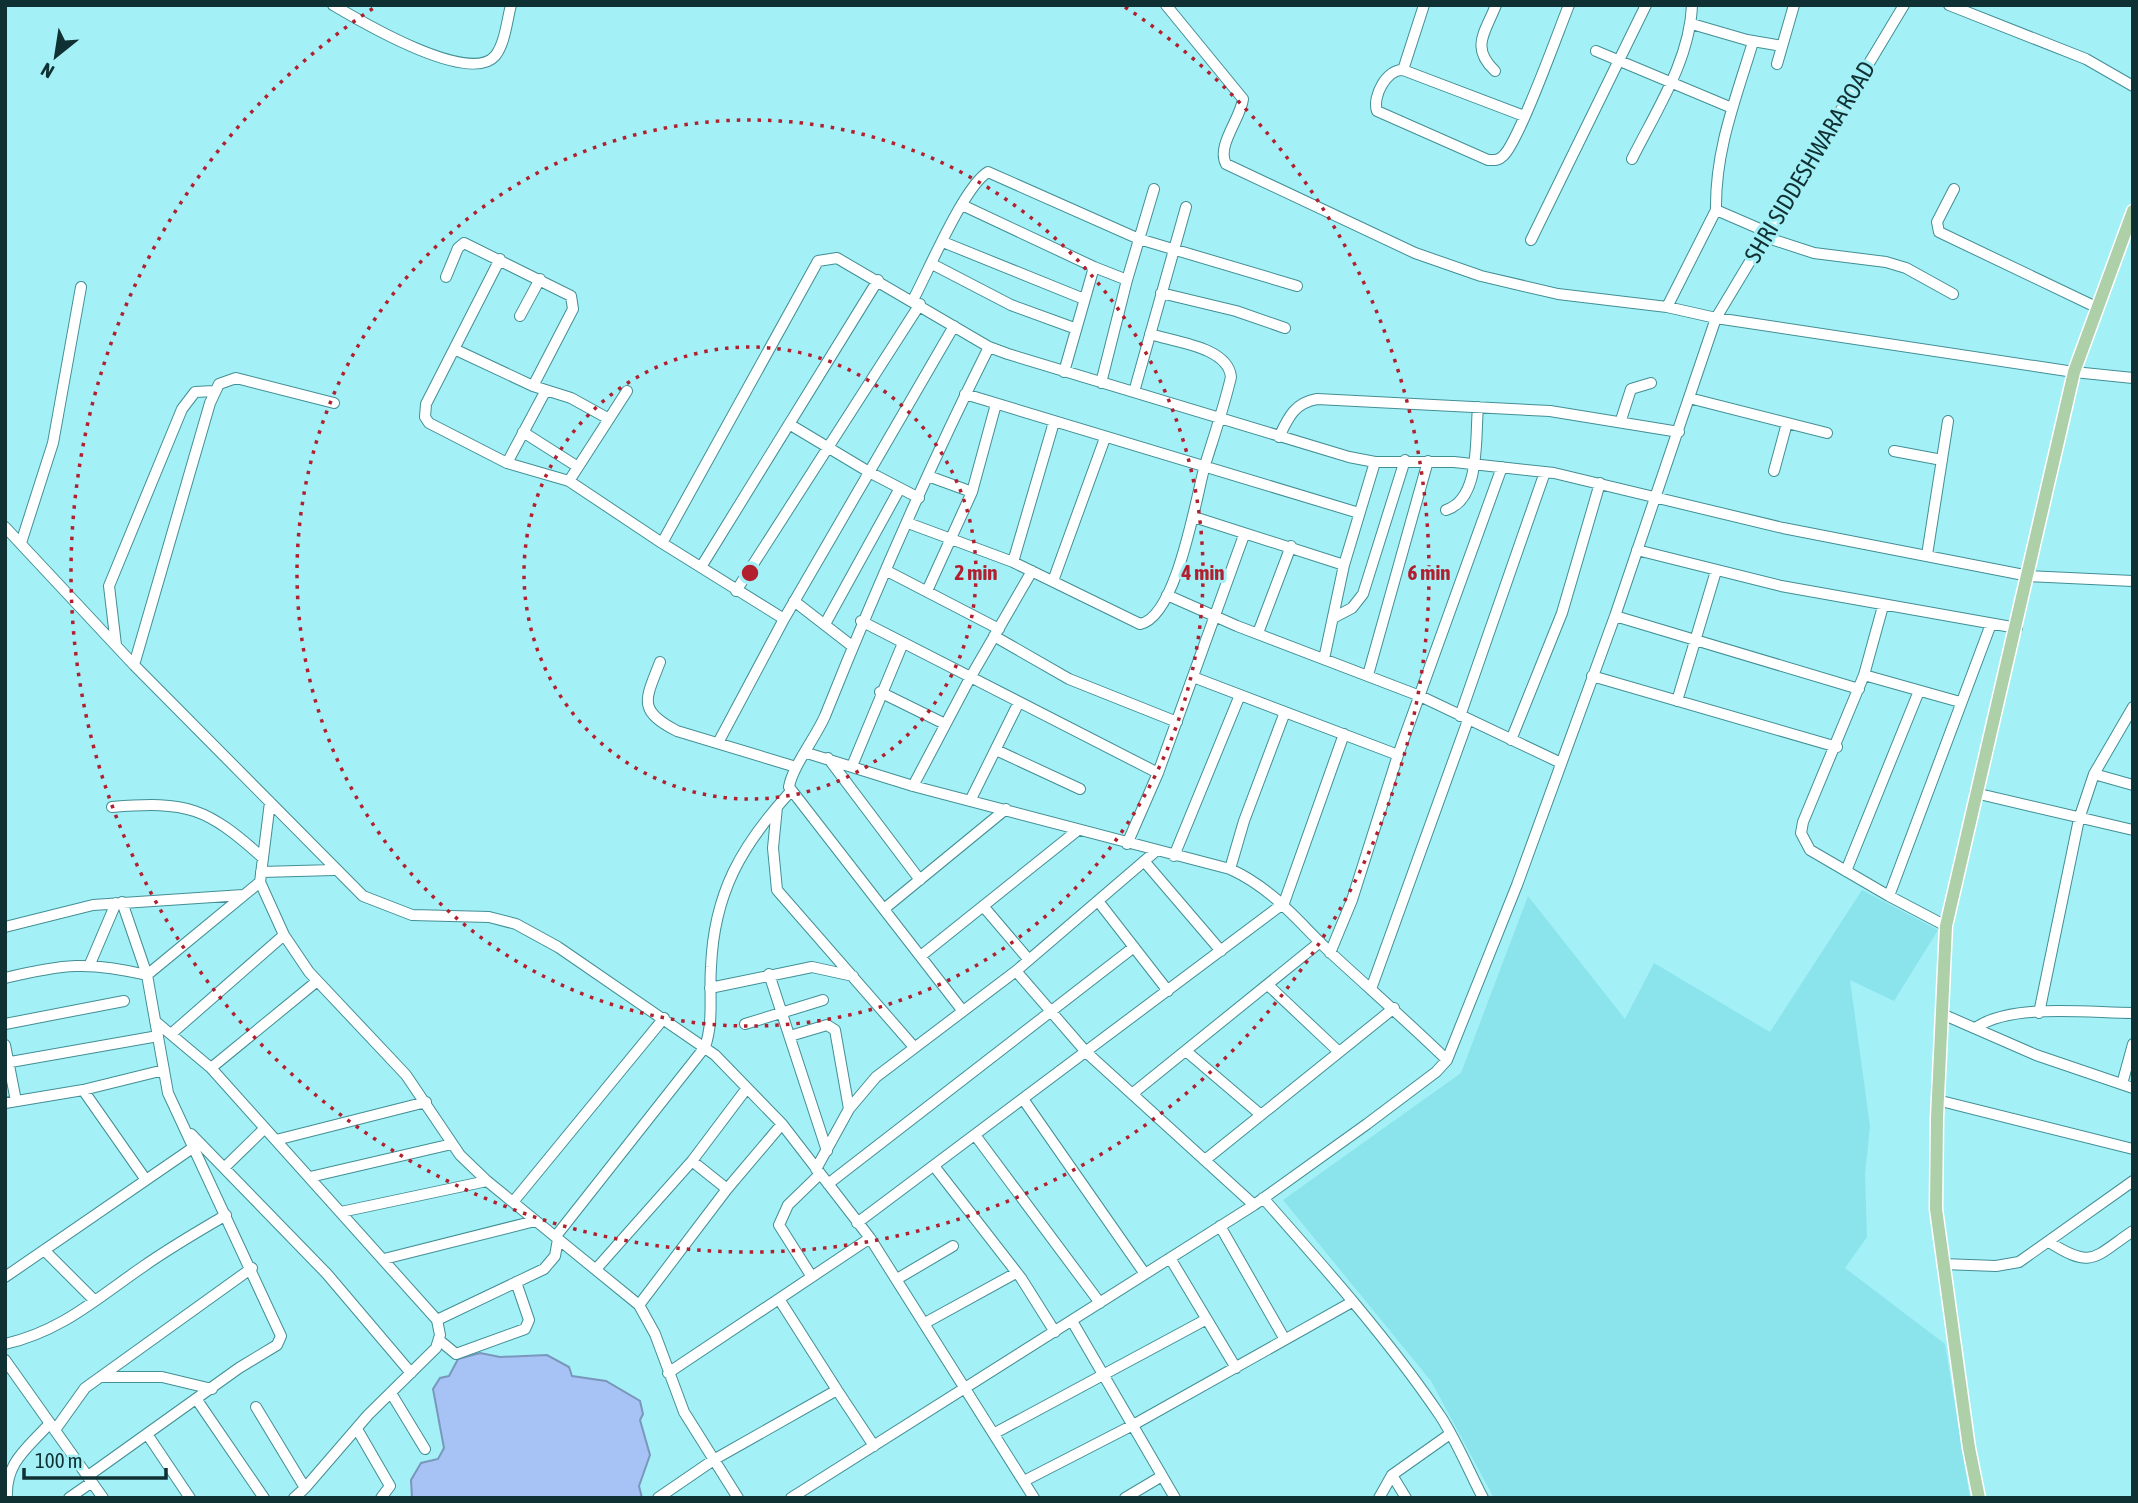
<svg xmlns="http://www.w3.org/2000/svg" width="2138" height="1503" font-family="'Asap Condensed',sans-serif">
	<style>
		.built { fill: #8be4eb }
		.water { fill: #a7c3f5; stroke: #7a97bb; stroke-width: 2 }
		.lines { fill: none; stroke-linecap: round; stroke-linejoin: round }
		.minor-casing { stroke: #428f95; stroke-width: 12 }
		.major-casing { stroke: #fff; stroke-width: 15 }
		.minor { stroke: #fff; stroke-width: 10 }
		.major { stroke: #add0a9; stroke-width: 12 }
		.ring { fill: none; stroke: #b2202f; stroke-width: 3.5; stroke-dasharray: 3.5 7 }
		.labels { text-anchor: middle; stroke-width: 6; stroke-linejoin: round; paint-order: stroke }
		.street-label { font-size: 24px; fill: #103133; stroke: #a3f0f6 }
		.centre { fill: #b2202f; stroke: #a3f0f6; stroke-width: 3.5 }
		.ring-label { font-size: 21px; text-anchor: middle; font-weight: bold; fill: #b2202f; stroke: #a3f0f6; stroke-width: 6; stroke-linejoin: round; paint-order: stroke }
	</style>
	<rect width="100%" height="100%" fill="#a3f0f6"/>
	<path class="built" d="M1862,890L1938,930L1894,1001L1850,980L1870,1126L1865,1174L1867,1237L1845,1268L1945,1344L1970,1498H1494L1431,1381L1283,1200L1461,1073L1528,896L1625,1019L1654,963L1770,1032Z"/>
	<path class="water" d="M480,1353L500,1357L547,1355L569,1367L572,1376L606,1381L640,1401L643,1414L640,1420L650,1455L639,1486L642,1498H412L411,1480L421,1463L438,1459L444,1448L433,1389L440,1378L449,1376L458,1359Z"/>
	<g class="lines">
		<defs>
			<path id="minor" d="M333,5C360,21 469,86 495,56C505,44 507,20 511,5
				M1166,5L1243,99C1241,118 1216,146 1226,164L1415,253L1481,276L1558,294L1667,307L1716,318L2074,372L2133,378
				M1424,5L1403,70L1524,116
				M1949,5L2086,59L2133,86
				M1692,24L1747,40L1782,46
				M1753,42C1736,98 1715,150 1716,210L1767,232
				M1596,51L1732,108
				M1777,64L1794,5
				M1403,70C1387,69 1372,96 1377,111L1488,160C1494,160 1498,161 1503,156C1519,142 1558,32 1569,5
				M1495,71C1470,47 1485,33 1496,5
				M1632,159C1656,111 1690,60 1692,5
				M1954,189L1937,222L1939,232L2096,307
				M962,205L1094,267L1064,372
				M1765,237L1814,253L1886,262L1906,268L1953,294
				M1531,240L1646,5
				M943,242L1084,299
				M500,259L426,404L425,417L429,423L507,463L569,481L662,543
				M932,264L1011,305L1074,328
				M1094,267L1127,280
				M446,277L458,248L464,243L571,296L573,309L533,386
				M1161,293L1236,311L1285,328
				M913,300C928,272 964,186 988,172L1139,239L1297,286
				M1667,307L1716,210
				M520,316L540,279
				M454,349L533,386L571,398L609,419
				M1101,383L1127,280L1154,189
				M1134,392L1186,207
				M965,394L1359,513
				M1689,398L1827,433
				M1621,420L1631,389L1651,383
				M789,424L869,472L919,498
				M523,432L578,467
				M1279,437C1288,418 1294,403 1317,399L1550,411L1679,432
				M1894,451L1942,460
				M507,463L546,390
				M1774,471L1787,423
				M928,476L972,492
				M569,481L627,391
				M1446,510C1481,499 1475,438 1478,407
				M1194,517L1344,565L1375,462
				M908,523L1013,562L1140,624C1177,617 1196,497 1205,465C1214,436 1224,407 1231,377C1228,347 1175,342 1150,334
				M5,527L134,665L363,896L412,915L489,917L516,924L558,947L715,1055L782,1124L870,1238L1034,1498
				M21,543L53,443L81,287
				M1637,550L1781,586L2017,628
				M1927,555L1948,421
				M1013,562L1054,422
				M701,567L878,280
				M887,571L999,629
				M1053,581L1105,438
				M736,591L920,304
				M927,591L972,492L996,404
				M1167,595L1237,626L1420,696L1561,763
				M794,601L852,646
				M1615,616L1859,689
				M1333,618L1352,608L1363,594L1405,460
				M784,619L662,543L818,261L837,258L989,347L1008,354L1349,457L1375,462H1454L1554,473L1783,528L2029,576L2133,581
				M861,621L1158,773
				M825,624L900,488
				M1258,633L1291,546
				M994,636L1069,679L1177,722
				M116,645L109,586L182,409L195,392L214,391
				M1324,659L1344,565
				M660,662C646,699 636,710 677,731L796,767
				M134,665L210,403L219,384L236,378L334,403
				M1368,675L1428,461
				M1864,675L1883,606
				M1592,676L1837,747
				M1193,677L1398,755
				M880,692L945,724
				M1677,701L1716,571
				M1460,716L1545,472
				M1511,740L1562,613L1600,483
				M719,741L784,619L954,326
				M996,750L1080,789
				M807,753L913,786L1230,869C1274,889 1298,922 1332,954C1370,989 1409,1023 1447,1060
				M828,758L920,880
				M852,766L903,643
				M2094,774L2133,785
				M913,786L970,678L1032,571
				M1975,793L2133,830
				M971,799L1018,704
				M112,807C188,801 206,807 263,858
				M777,807L773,848L777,890L914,1047
				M1127,844L1158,773L1244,535
				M1156,851L1016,971L1086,1052L1254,1205
				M1174,856L1240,695
				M1144,861L1221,951
				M1230,869L1244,821L1285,712
				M1846,871L1919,691
				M261,872L334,870
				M260,882L270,802
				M1889,896L1810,850L1801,833L1803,822L1864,675L1960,702
				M1098,901L1168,991
				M122,902L147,975L260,882L284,935L309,972L406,1075L460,1155L487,1181L639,1305L655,1334L684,1412L738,1498
				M983,906L1029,960
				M884,909L1006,809
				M1946,926L1889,896L1991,624
				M5,927L93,905L243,895
				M1330,953L1352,900L1398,755L1502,467
				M922,955L1078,830
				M90,964L116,903
				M769,974L827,1151
				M5,978C63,964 88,961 147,975L168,1093L281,1336L277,1345L239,1368L88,1476
				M1269,986L1339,1052
				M710,988L812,967L853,976
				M1371,989L1468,720
				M962,1010L789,787C792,767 816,737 825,716C875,591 929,467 989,347
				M2039,1013L2079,819L2094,774L2133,707
				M1942,1014L2036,1055L2133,1088
				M155,1021L211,1068
				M5,1024L124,1001
				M745,1024L823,1000
				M1977,1027C2013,1003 2089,1013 2133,1013
				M171,1034L284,935
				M790,1036L827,1025L835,1030L849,1109
				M5,1045L16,1101
				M1186,1051L1261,1115
				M5,1063L158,1036
				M2122,1084L2133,1044
				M1132,1094L1320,942
				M1023,1099L1145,1274
				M1937,1100L2133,1149
				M5,1103L83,1090
				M191,1134L327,1274L411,1373
				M975,1135L1100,1303
				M276,1140L426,1102
				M1205,1160L1394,1008
				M692,1161L727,1189
				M934,1166L1021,1278L1055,1332
				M225,1167L265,1128
				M816,1169L849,1109L876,1077L1016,971
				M310,1177L452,1144
				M146,1180L83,1090L164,1070
				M828,1184L1134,947
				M1263,1198C1325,1268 1389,1340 1441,1417C1457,1442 1469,1471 1483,1498
				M513,1202L664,1018
				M341,1212L487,1181
				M857,1223L1284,903L1344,734
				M1220,1226L1284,1338
				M556,1236L705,1047C714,1020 709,995 711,967C714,893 741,846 791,791
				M2049,1242C2093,1270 2094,1257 2133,1231
				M44,1250L94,1300
				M1170,1258L1236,1368
				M384,1259L535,1221
				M1943,1264L1996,1266L2019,1262L2133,1181
				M597,1268L692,1161L747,1088
				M5,1277L194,1147
				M812,1277L779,1225L788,1205L820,1174
				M897,1279L953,1246
				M779,1299L837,1390
				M639,1305L727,1189L782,1124
				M437,1320L544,1269L555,1256L558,1239
				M1072,1321L1175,1498
				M925,1323L1016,1273
				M439,1340L456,1354L525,1329L529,1320L516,1282
				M5,1344C62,1331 97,1298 144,1266C171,1247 199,1231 226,1215
				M5,1360L103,1498
				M668,1373L870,1238
				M101,1377H162L212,1389
				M391,1393L425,1449
				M197,1400L264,1498
				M256,1407L305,1488L294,1498
				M357,1429L390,1486L381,1498
				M55,1430L85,1388L252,1268
				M995,1433L1205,1320
				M147,1434L190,1498
				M1392,1475L1406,1498
				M1024,1481L1133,1425L1352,1302
				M305,1488L368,1415L436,1348L440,1335L437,1320L211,1068L316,982
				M7,1498C5,1462 28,1448 50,1423
				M69,1498L92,1482
				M658,1498L715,1459L837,1390L874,1446
				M791,1498L1254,1205L1367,1124L1436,1072L1447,1060L1517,885L1615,616L1716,318L1904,5
				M1125,1498L1162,1476
				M1379,1498L1392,1475L1450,1434"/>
			<path id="major" d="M1979,1498L1969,1448L1936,1209L1937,1118L1946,926L2074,372L2133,211"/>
		</defs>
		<use href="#minor" class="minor-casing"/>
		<use href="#major" class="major-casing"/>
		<use href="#minor" class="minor"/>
		<use href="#major" class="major"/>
	</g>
	<g class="ring">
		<circle cx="750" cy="573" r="226"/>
		<circle cx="750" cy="573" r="453"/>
		<path d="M1125 7A679 679 0 1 1 375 7"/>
	</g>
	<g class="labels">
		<g class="street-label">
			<text transform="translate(1810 162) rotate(-59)" y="8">SHRI SIDDESHWARA ROAD</text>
		</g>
	</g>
	<circle cx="750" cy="573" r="10" class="centre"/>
	<g class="ring-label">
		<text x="976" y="580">2 min</text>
		<text x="1203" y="580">4 min</text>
		<text x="1429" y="580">6 min</text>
	</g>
	<rect width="2138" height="1503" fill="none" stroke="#103133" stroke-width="14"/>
	<g transform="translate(56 56) rotate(210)" stroke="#a3f0f6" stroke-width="5" paint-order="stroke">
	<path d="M0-5L12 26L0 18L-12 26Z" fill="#103133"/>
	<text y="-10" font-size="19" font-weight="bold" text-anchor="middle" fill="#103133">N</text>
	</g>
	<path d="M24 1468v10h142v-10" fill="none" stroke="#103133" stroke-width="3.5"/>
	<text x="35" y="1468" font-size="21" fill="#103133" stroke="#a3f0f6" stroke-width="5" paint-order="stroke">100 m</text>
</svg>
